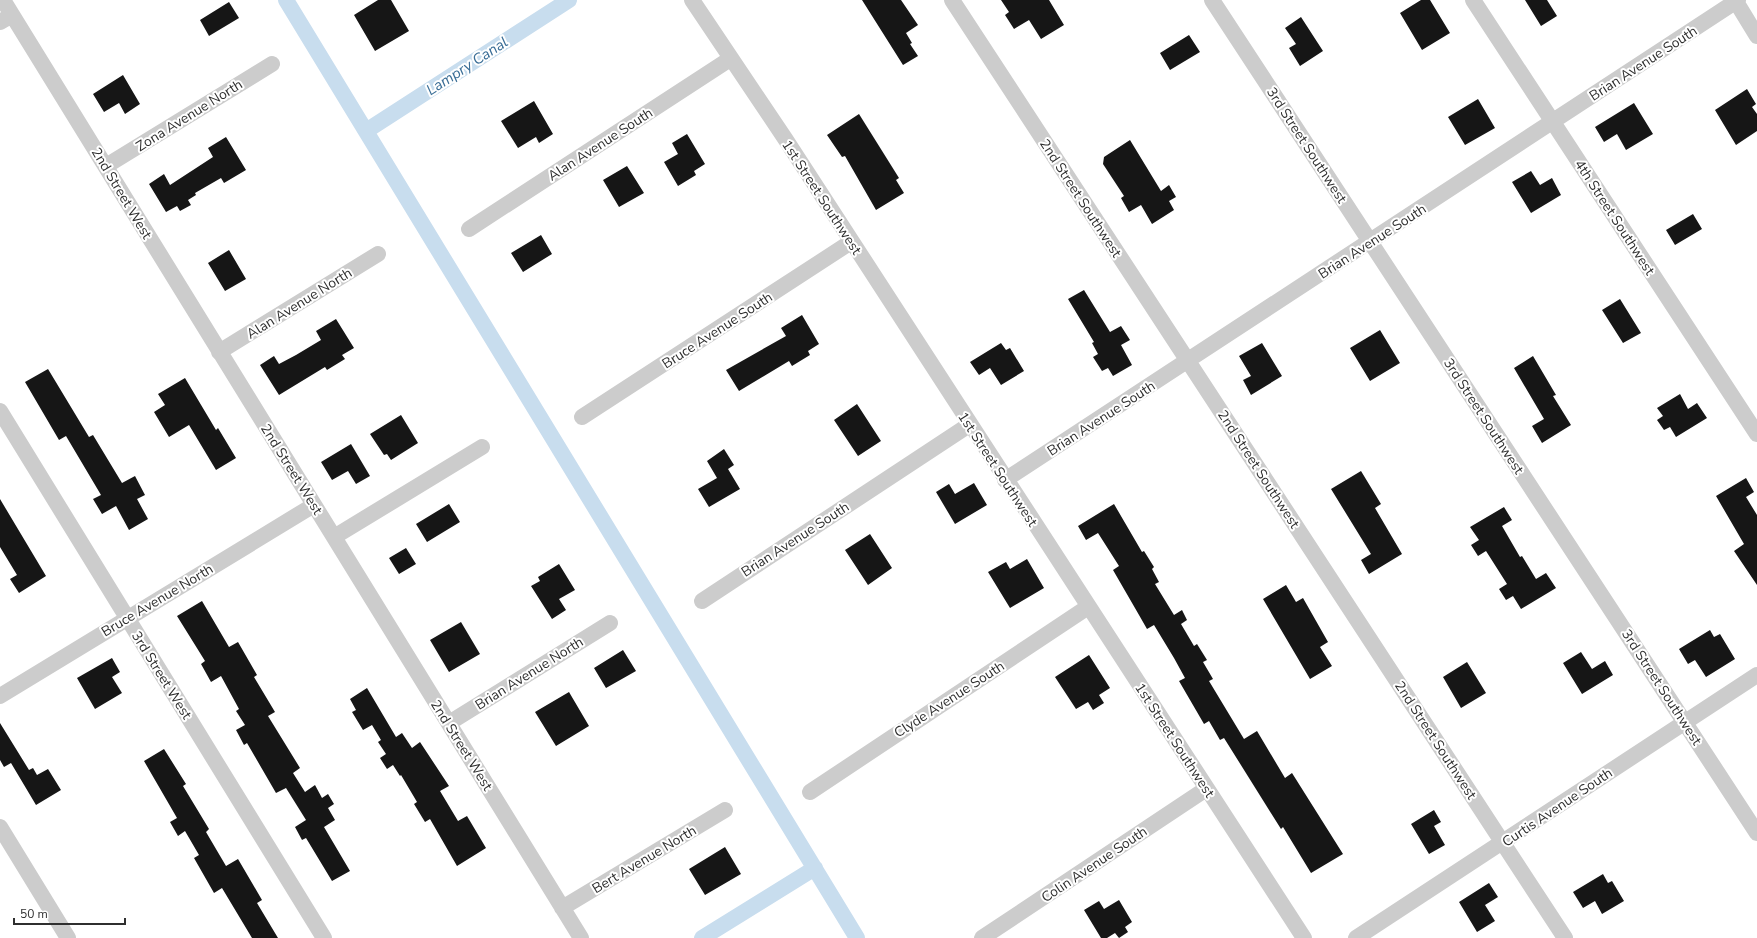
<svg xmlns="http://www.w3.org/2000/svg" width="1757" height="938" font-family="'Nunito Sans',sans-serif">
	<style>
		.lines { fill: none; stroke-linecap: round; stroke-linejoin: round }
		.canal { stroke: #c8ddee; stroke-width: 16 }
		.building { fill: #161616 }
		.street { stroke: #ccc; stroke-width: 16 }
		.labels { text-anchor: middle; stroke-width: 4; stroke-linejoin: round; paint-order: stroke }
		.street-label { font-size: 14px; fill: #2f2f2f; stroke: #fff }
		.water-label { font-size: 15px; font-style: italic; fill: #396d96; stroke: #fff }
	</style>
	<rect width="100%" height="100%" fill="#fff"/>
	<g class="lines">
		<path class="canal" d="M286,0L857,938
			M366,131L569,0
			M702,938L815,868"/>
	</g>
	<path class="building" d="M378,0H391L409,31L375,51L354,15Z
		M862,0H901L918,25L906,33L912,43L910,44L918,56L903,65Z
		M1001,0H1049L1064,25L1041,39L1029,20L1014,29L1005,15L1009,12Z
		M1421,0H1430L1450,33L1422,50L1400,13Z
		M1525,0H1547L1557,16L1541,26Z
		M229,2L239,18L209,36L200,20Z
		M1301,17L1323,51L1300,66L1289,48L1296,44L1285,28Z
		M1189,35L1200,52L1170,70L1160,53Z
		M123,75L140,104L125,114L119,103L104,112L93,94Z
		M1747,89L1756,104L1752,107L1757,114V131L1736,145L1715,110Z
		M1478,99L1495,128L1465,145L1448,117Z
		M534,101L553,134L539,143L536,137L518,148L501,121Z
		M1634,103L1653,134L1626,150L1617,134L1604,142L1595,127Z
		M859,114L899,178L896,180L904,193L876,210L845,156L842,157L827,135Z
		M687,134L705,164L694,171L696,175L678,186L664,162L678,154L672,143Z
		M226,137L246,170L224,183L221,178L195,193L196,195L188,200L191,205L180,211L177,206L166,212L149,184L164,174L170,185L213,157L208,148Z
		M1130,140L1161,191L1169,185L1176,197L1169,201L1174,210L1152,224L1141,205L1129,212L1121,198L1124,196L1103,164L1104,157Z
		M627,166L644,193L619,207L603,180Z
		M1531,171L1540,185L1552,178L1561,195L1531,213L1512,182Z
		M1693,214L1702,229L1675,245L1666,230Z
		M541,235L552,254L523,272L511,253Z
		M229,250L246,279L225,291L208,263Z
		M1084,290L1110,332L1121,326L1130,340L1121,345L1132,365L1113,376L1108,368L1102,371L1093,357L1098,354L1092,343L1094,342L1068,299Z
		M1620,299L1641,333L1623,343L1602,310Z
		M802,315L819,344L808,351L810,355L792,366L789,361L739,391L726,370L786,336L781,328Z
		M336,319L354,348L342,355L345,359L327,370L325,367L279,395L260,365L274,356L279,364L296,355L321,340L316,331Z
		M1380,330L1400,363L1370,381L1350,348Z
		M1001,343L1006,350L1010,348L1024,371L1001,385L990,368L979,375L970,362Z
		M1262,343L1282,376L1251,395L1243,380L1251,376L1239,356Z
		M1533,356L1556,395L1553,396L1571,425L1542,443L1532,426L1544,419L1514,368Z
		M48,369L89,437L93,435L122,483L135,476L145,495L137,499L148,519L129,530L116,506L102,514L93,499L101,495L66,436L59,440L25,382Z
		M185,378L216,430L218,428L236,458L216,470L189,425L169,437L154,412L165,405L158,394Z
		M1680,394L1688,409L1697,403L1707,418L1676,437L1670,427L1664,430L1657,420L1663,416L1657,408Z
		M857,404L881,441L858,456L834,420Z
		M401,415L418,443L391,460L387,454L384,455L370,434Z
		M351,444L370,476L356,484L348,471L332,480L321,462Z
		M724,449L734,465L728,469L740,489L709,507L698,489L717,478L707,461Z
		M1361,471L1381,504L1375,508L1402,554L1369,574L1361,560L1371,554L1331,489Z
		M1746,478L1754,492L1746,497L1757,515V585L1734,551L1744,544L1716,496Z
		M974,483L987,505L955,524L936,492L949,484L955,494Z
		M0,499L46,576L19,593L10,579L17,575L0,547Z
		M449,504L460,522L427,542L416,524Z
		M1114,504L1142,552L1144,551L1154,567L1152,569L1159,582L1155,584L1174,615L1182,610L1187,620L1181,624L1194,646L1197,644L1207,660L1203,662L1213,679L1209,681L1244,739L1257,731L1285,778L1292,773L1343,854L1311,873L1283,827L1281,829L1224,738L1220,740L1209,721L1204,724L1179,681L1185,678L1174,658L1154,625L1147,629L1139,615L1113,570L1119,566L1098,533L1086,540L1078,526Z
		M1504,507L1512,520L1502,526L1520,557L1522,556L1536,579L1546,573L1556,588L1521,609L1513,596L1506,600L1499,589L1507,584L1486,551L1478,556L1471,545L1479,540L1470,527Z
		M870,534L892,568L868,585L845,550Z
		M406,548L416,564L399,574L389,558Z
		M1027,559L1044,588L1010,608L988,572L1006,562L1010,569Z
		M559,564L575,590L559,599L566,610L552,619L531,586L540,581L538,577Z
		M1286,585L1296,602L1303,598L1328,642L1320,647L1332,666L1310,679L1263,599Z
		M202,601L229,647L238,642L257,675L254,677L275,712L268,716L300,768L293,773L305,792L315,785L322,798L328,794L334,804L328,808L335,820L324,827L350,871L332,881L306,838L302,840L295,827L306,820L286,788L276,793L247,743L244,745L236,730L245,725L236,711L239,709L221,676L211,682L201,664L205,661L177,616Z
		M461,622L480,654L449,672L430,640Z
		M1710,630L1714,637L1720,634L1735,659L1706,677L1695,660L1688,664L1679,649Z
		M623,650L636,671L606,688L594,668Z
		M1581,652L1592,669L1605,661L1613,675L1582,694L1563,663Z
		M1089,655L1110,688L1099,695L1104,703L1093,710L1088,702L1076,709L1055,677Z
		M112,658L120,672L112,677L122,693L95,709L77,678Z
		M1467,662L1486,693L1461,708L1443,677Z
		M367,688L396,737L402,733L412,748L420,742L449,786L440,791L458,821L467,816L486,848L457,866L430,819L425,822L414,804L417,802L401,775L400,776L393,765L387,769L380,758L386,754L378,742L381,740L372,725L363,730L352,712L356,710L350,699Z
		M569,692L589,726L556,746L535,712Z
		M0,723L29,770L33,768L37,775L48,769L61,790L36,805L11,763L4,767L0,760Z
		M164,749L186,784L183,786L209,829L206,832L226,866L238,859L262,900L257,903L278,938H252L222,888L214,893L194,858L199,855L185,831L178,836L170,822L177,818L144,761Z
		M1434,810L1441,822L1434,826L1445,845L1429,854L1411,824Z
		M725,847L741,874L705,895L689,869Z
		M1603,874L1608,883L1612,881L1624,901L1602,914L1595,901L1583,908L1573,892Z
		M1489,883L1498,897L1485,905L1495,921L1477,932L1459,902Z
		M1119,900L1132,922L1125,927L1128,932L1119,938L1115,933L1107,938H1101L1084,910L1099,901L1104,909Z"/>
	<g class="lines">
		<path class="street" d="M3,0L581,938
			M692,0L786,140L1304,938
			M952,0L1565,938
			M1212,0L1757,833
			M1473,0L1757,434
			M1735,0L1757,36
			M0,22L12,15
			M106,166L272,64
			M469,229L730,59
			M219,352L378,254
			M0,411L324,938
			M582,417L851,242
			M1005,480L1738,0
			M334,537L482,447
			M702,601L969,425
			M0,696L314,505
			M449,723L610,623
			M810,792L1088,607
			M0,827L68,938
			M562,908L725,810
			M982,938L1206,789
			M1356,938L1757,675"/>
	</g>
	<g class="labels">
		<g class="street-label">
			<text transform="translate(1643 63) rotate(-33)" y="5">Brian Avenue South</text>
			<text transform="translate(189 115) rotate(-32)" y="5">Zona Avenue North</text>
			<text transform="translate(600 144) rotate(-33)" y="5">Alan Avenue South</text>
			<text transform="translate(1307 145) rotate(57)" y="5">3rd Street Southwest</text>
			<text transform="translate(122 193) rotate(59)" y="5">2nd Street West</text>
			<text transform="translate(822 197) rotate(57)" y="5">1st Street Southwest</text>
			<text transform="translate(1081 198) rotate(57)" y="5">2nd Street Southwest</text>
			<text transform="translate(1615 217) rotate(57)" y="5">4th Street Southwest</text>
			<text transform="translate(1372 241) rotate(-33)" y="5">Brian Avenue South</text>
			<text transform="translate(299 303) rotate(-32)" y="5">Alan Avenue North</text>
			<text transform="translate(717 330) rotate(-33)" y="5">Bruce Avenue South</text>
			<text transform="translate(1484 416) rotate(57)" y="5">3rd Street Southwest</text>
			<text transform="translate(1101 418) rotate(-33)" y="5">Brian Avenue South</text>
			<text transform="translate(292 469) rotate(58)" y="5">2nd Street West</text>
			<text transform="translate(998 469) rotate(57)" y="5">1st Street Southwest</text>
			<text transform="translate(1259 469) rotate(57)" y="5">2nd Street Southwest</text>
			<text transform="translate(795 539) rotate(-33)" y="5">Brian Avenue South</text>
			<text transform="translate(157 600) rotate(-31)" y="5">Bruce Avenue North</text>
			<text transform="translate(529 673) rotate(-32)" y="5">Brian Avenue North</text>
			<text transform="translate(162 675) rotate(58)" y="5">3rd Street West</text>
			<text transform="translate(1662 687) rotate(57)" y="5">3rd Street Southwest</text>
			<text transform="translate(949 699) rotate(-33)" y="5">Clyde Avenue South</text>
			<text transform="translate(1175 740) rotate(57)" y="5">1st Street Southwest</text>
			<text transform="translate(1436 740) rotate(57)" y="5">2nd Street Southwest</text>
			<text transform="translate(462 745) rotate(58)" y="5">2nd Street West</text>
			<text transform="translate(1557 807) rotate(-34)" y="5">Curtis Avenue South</text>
			<text transform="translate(644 859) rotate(-31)" y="5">Bert Avenue North</text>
			<text transform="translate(1094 864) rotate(-34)" y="5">Colin Avenue South</text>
		</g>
		<g class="water-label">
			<text transform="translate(467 66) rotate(-33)" y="5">Lampry Canal</text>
		</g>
	</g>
	<path d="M14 918v6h111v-6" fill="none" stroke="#2f2f2f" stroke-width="2"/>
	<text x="20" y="918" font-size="12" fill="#2f2f2f" stroke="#ffffff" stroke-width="3" paint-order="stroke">50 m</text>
</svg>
